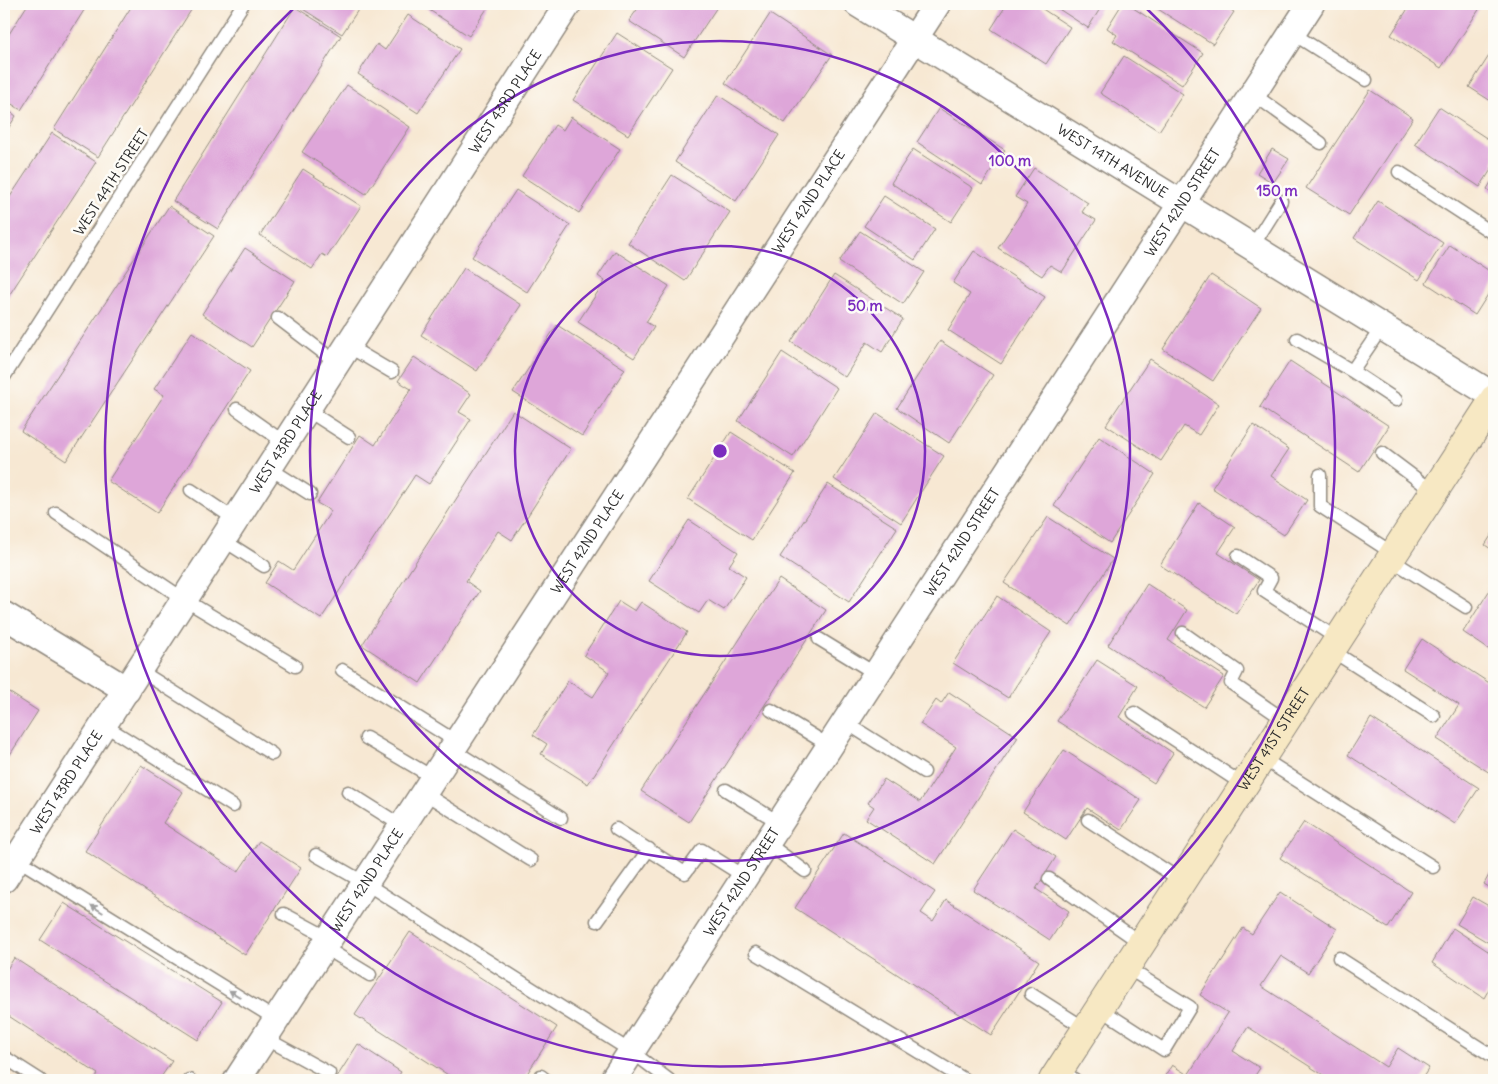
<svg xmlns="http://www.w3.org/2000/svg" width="1498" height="1084" font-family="Delius,sans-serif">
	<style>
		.building { fill: #dea6d9 }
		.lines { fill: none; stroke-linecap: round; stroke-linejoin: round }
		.lane-casing { stroke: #918a7f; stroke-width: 15 }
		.street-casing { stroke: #918a7f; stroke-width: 29 }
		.secondary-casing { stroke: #918a7f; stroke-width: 30 }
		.lane { stroke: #fff; stroke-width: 12 }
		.street { stroke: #fff; stroke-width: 26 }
		.secondary { stroke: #f7e8c3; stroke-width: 28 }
		.oneway { fill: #a0a0a0 }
		.ring { fill: none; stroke: #7b2cbf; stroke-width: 2.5 }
		.labels { text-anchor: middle; stroke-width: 5; stroke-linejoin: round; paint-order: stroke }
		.street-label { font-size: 14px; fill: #2b2b2b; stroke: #fdfcf7 }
		.centre { fill: #7b2cbf; stroke: #fdfcf7; stroke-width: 2.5 }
		.ring-label { font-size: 15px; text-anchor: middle; font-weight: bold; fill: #7b2cbf; stroke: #fdfcf7; stroke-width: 5; stroke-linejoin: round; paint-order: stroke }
	</style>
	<rect width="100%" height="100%" fill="#fdfcf7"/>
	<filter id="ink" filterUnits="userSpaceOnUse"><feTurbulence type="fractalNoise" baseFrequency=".02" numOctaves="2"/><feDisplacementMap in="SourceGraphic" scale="10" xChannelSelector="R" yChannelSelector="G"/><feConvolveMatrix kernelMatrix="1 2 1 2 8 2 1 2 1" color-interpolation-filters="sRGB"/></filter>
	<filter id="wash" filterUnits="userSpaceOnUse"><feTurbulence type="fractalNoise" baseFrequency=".0096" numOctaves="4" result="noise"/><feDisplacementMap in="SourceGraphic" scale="20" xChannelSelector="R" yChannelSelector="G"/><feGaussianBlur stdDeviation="1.12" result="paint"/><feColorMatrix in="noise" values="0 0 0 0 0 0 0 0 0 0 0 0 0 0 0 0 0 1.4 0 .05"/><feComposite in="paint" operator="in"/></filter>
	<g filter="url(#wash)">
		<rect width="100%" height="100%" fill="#f7e8d3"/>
		<g id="blocks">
			<path class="building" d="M28,4H88L21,110L4,99V42Z
				M133,4H195L98,157L54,129Z
				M295,4H362L342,34Z
				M420,4H490L469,36Z
				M641,4H719L684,57L629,21Z
				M1007,4H1035L1070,27L1046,64L991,29Z
				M1051,4H1103L1088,28Z
				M1122,4H1127L1203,53L1182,85L1113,41L1117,35L1107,28Z
				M1150,4H1221L1234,12L1213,44Z
				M1411,4L1482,5L1441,68L1391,35Z
				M295,7L341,36L218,229L173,201Z
				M770,14L832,55L785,123L725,83Z
				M408,15L460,49L418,113L358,74L377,44L385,50Z
				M617,33L672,68L628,135L573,100Z
				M1494,48V103L1469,87Z
				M1124,56L1183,94L1159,131L1100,93Z
				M347,85L410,127L366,194L302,152Z
				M1370,90L1413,118L1349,215L1306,188Z
				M718,95L779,135L736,201L675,162Z
				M4,107L16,116L4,135Z
				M1439,107L1494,143V165L1480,187L1415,144Z
				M939,108L1005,150L982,185L917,142Z
				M571,117L620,149L579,213L522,176L555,125L563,130Z
				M52,133L96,162L4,303V206Z
				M913,149L973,188L951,222L891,183Z
				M1272,149L1289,159L1273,183L1257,173Z
				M1034,168L1088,203L1082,212L1096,220L1062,272L1050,265L1042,276L998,248L1027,204L1015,197Z
				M303,169L361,206L327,257L322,254L312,269L260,235Z
				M672,175L730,212L685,281L628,243Z
				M1494,177V194L1487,189Z
				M516,190L570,225L527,292L472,257Z
				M884,196L935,229L915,260L864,226Z
				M1378,201L1443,243L1419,280L1354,238Z
				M169,206L214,236L66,461L21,431Z
				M860,231L924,272L903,304L839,262Z
				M1450,245L1494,274V285L1475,315L1426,283Z
				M245,248L295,281L252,347L202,314Z
				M615,251L669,286L646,322L654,327L634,358L578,322L605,281L598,276Z
				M974,251L1045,297L1001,364L948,330L970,294L953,283Z
				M464,268L521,305L477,371L421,335Z
				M834,275L903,319L882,352L867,342L845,377L791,342Z
				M1211,275L1261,308L1213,381L1163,349Z
				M557,325L625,369L582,436L513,392Z
				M192,332L250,371L157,513L108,481L164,395L154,389Z
				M940,341L993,375L949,443L897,408Z
				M782,352L837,388L793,457L738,421Z
				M414,357L471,394L459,412L471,419L429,484L415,475L321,619L265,583L279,561L293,570L331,511L317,503L360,435L375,445L411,389L398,381Z
				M1150,359L1219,404L1199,435L1184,426L1161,461L1106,425Z
				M1290,361L1389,426L1359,472L1260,407Z
				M513,411L571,449L512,540L498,531L466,581L480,591L420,683L362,645Z
				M877,413L944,456L901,523L834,479Z
				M1253,425L1289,449L1271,476L1307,500L1284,535L1212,488Z
				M731,432L795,473L752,540L688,499Z
				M1099,437L1155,474L1110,543L1054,506Z
				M828,484L897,528L849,602L780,557Z
				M1199,503L1235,527L1218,553L1259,580L1236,614L1160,565Z
				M1048,517L1113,559L1070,626L1004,583Z
				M689,520L738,552L729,566L746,577L724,610L708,600L699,613L649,581Z
				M1494,531V551L1485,545Z
				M779,579L826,610L689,822L641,791Z
				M1147,584L1187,610L1168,640L1224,676L1204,707L1108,645Z
				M1493,585L1494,586V653L1463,632Z
				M997,596L1051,632L1008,698L953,663Z
				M619,601L635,611L641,602L687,632L588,784L541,754L547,744L533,735L568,681L593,697L609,672L584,655Z
				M1422,639L1494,686V766L1490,773L1437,739L1459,705L1403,669Z
				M1097,660L1138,686L1119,717L1173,753L1154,783L1057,721Z
				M4,689L38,711L4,764Z
				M949,692L1018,737L935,864L866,819L874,807L868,803L884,779L920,802L956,747L920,724L936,700L941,704Z
				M1371,718L1479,788L1455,824L1348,755Z
				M1064,750L1141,800L1121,830L1087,808L1066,840L1023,812Z
				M141,765L183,792L163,823L238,872L259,841L301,868L245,955L85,851Z
				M1304,822L1411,892L1388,928L1280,858Z
				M1013,829L1056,857L1036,889L1069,911L1050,940L973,890Z
				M844,833L935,892L921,913L933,921L946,900L1039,961L991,1035L795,908Z
				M1494,866V890L1484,884Z
				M1280,892L1337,929L1308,973L1281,956L1261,986L1386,1067L1398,1048L1429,1068L1421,1080H1331L1248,1027L1233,1051L1260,1068L1252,1080H1162L1172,1065L1188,1075L1228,1013L1200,995L1243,928L1252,934Z
				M1473,897L1494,909V946L1457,924Z
				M64,903L222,1002L198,1040L40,940Z
				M1453,928L1494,955V980L1484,998L1432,963Z
				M410,932L557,1027L523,1080H456L355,1015Z
				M14,958L172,1061L159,1080H94L98,1074L4,1013V974Z
				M358,1044L401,1072L396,1080H335Z"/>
		</g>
	</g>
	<g filter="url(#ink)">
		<use href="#blocks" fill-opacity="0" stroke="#918a7f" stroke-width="1"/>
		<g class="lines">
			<defs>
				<path id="lane" d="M1292,33L1366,80
					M1253,94L1321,143
					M1399,172L1494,234
					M1252,247L1281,201
					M278,318L337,363
					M1297,339L1352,371L1382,327
					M348,346L392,372
					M1352,371L1396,400
					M4,377L243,4
					M237,409L285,443
					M307,410L349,437
					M1382,453L1434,492
					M269,468L310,494
					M1320,475V506L1394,554
					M191,490L236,520
					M56,513L185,600L295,666
					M223,540L264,566
					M1238,556L1271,578L1264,591L1338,639
					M1390,559L1466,607
					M1183,633L1237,671L1231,683L1286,721
					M819,639L876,674
					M1331,650L1434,716
					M139,670L272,754
					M342,670L457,742
					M771,710L830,746
					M1134,713L1244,785
					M845,722L924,772
					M104,725L233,806
					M366,738L434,778
					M452,749L561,818
					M1262,758L1433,867
					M726,790L780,823
					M348,792L402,826
					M424,793L531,860
					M1088,820L1182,881
					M616,829L685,873L702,850L745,877
					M767,843L805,871
					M316,855L365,883L632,1052L669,1080
					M17,859L277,1020
					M1049,879L1141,943
					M284,914L329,938
					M597,921L649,849
					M324,947L370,975
					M756,953L965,1080
					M1339,958L1494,1057
					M1031,994L1086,1029
					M1099,1008L1164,1050L1190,1007L1126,967
					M265,1038L329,1073
					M4,1057L40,1080
					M1060,1069L1075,1080
					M541,1076L546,1080
					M189,1080H190"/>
				<g id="street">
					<path id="s1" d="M858,4L1494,396"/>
					<path d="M4,615L127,690"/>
					<path id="s2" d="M4,879L568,4"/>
					<path id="s3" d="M237,1080L937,4"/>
					<path id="s4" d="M613,1080L1311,4"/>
				</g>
				<g id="secondary">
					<path id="s5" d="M1053,1080L1494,399"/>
				</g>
			</defs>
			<use href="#lane" class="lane-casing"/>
			<use href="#street" class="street-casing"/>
			<use href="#secondary" class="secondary-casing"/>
			<use href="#lane" class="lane"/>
			<use href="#street" class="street"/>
			<use href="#secondary" class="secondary"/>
		</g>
		<defs><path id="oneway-solid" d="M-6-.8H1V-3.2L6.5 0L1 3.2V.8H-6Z" transform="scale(1.25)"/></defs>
		<g class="oneway">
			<use href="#oneway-solid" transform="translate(97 909) rotate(-148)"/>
			<use href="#oneway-solid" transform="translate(235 994) rotate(-148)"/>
		</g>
	</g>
	<g class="ring">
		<circle cx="720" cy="451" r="205"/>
		<circle cx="720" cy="451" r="410"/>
		<path d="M1143 5A615 615 0 1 1 297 5"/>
	</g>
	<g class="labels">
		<g class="street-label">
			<text dy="5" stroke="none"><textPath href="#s2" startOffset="925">WEST 43RD PLACE</textPath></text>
			<text dy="5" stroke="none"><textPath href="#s1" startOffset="299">WEST 14TH AVENUE</textPath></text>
			<text transform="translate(111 182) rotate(-57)" y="5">WEST 44TH STREET</text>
			<text dy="5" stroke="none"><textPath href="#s3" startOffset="1048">WEST 42ND PLACE</textPath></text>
			<text dy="5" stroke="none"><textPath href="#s4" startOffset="1046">WEST 42ND STREET</textPath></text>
			<text dy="5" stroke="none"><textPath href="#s2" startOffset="520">WEST 43RD PLACE</textPath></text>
			<text dy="5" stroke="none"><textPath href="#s3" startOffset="642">WEST 42ND PLACE</textPath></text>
			<text dy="5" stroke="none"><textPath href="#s4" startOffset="641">WEST 42ND STREET</textPath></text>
			<text dy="5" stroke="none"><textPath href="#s5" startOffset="406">WEST 41ST STREET</textPath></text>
			<text dy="5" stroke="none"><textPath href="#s2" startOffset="115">WEST 43RD PLACE</textPath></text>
			<text dy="5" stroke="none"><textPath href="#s3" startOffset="238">WEST 42ND PLACE</textPath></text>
			<text dy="5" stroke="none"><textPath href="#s4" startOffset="236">WEST 42ND STREET</textPath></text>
		</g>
	</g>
	<circle cx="720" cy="451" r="8" class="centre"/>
	<g class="ring-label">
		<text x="1010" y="166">100 m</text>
		<text x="1277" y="196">150 m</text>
		<text x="865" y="311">50 m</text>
	</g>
	<rect width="1498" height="1084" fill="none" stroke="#fdfcf7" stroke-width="20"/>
</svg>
